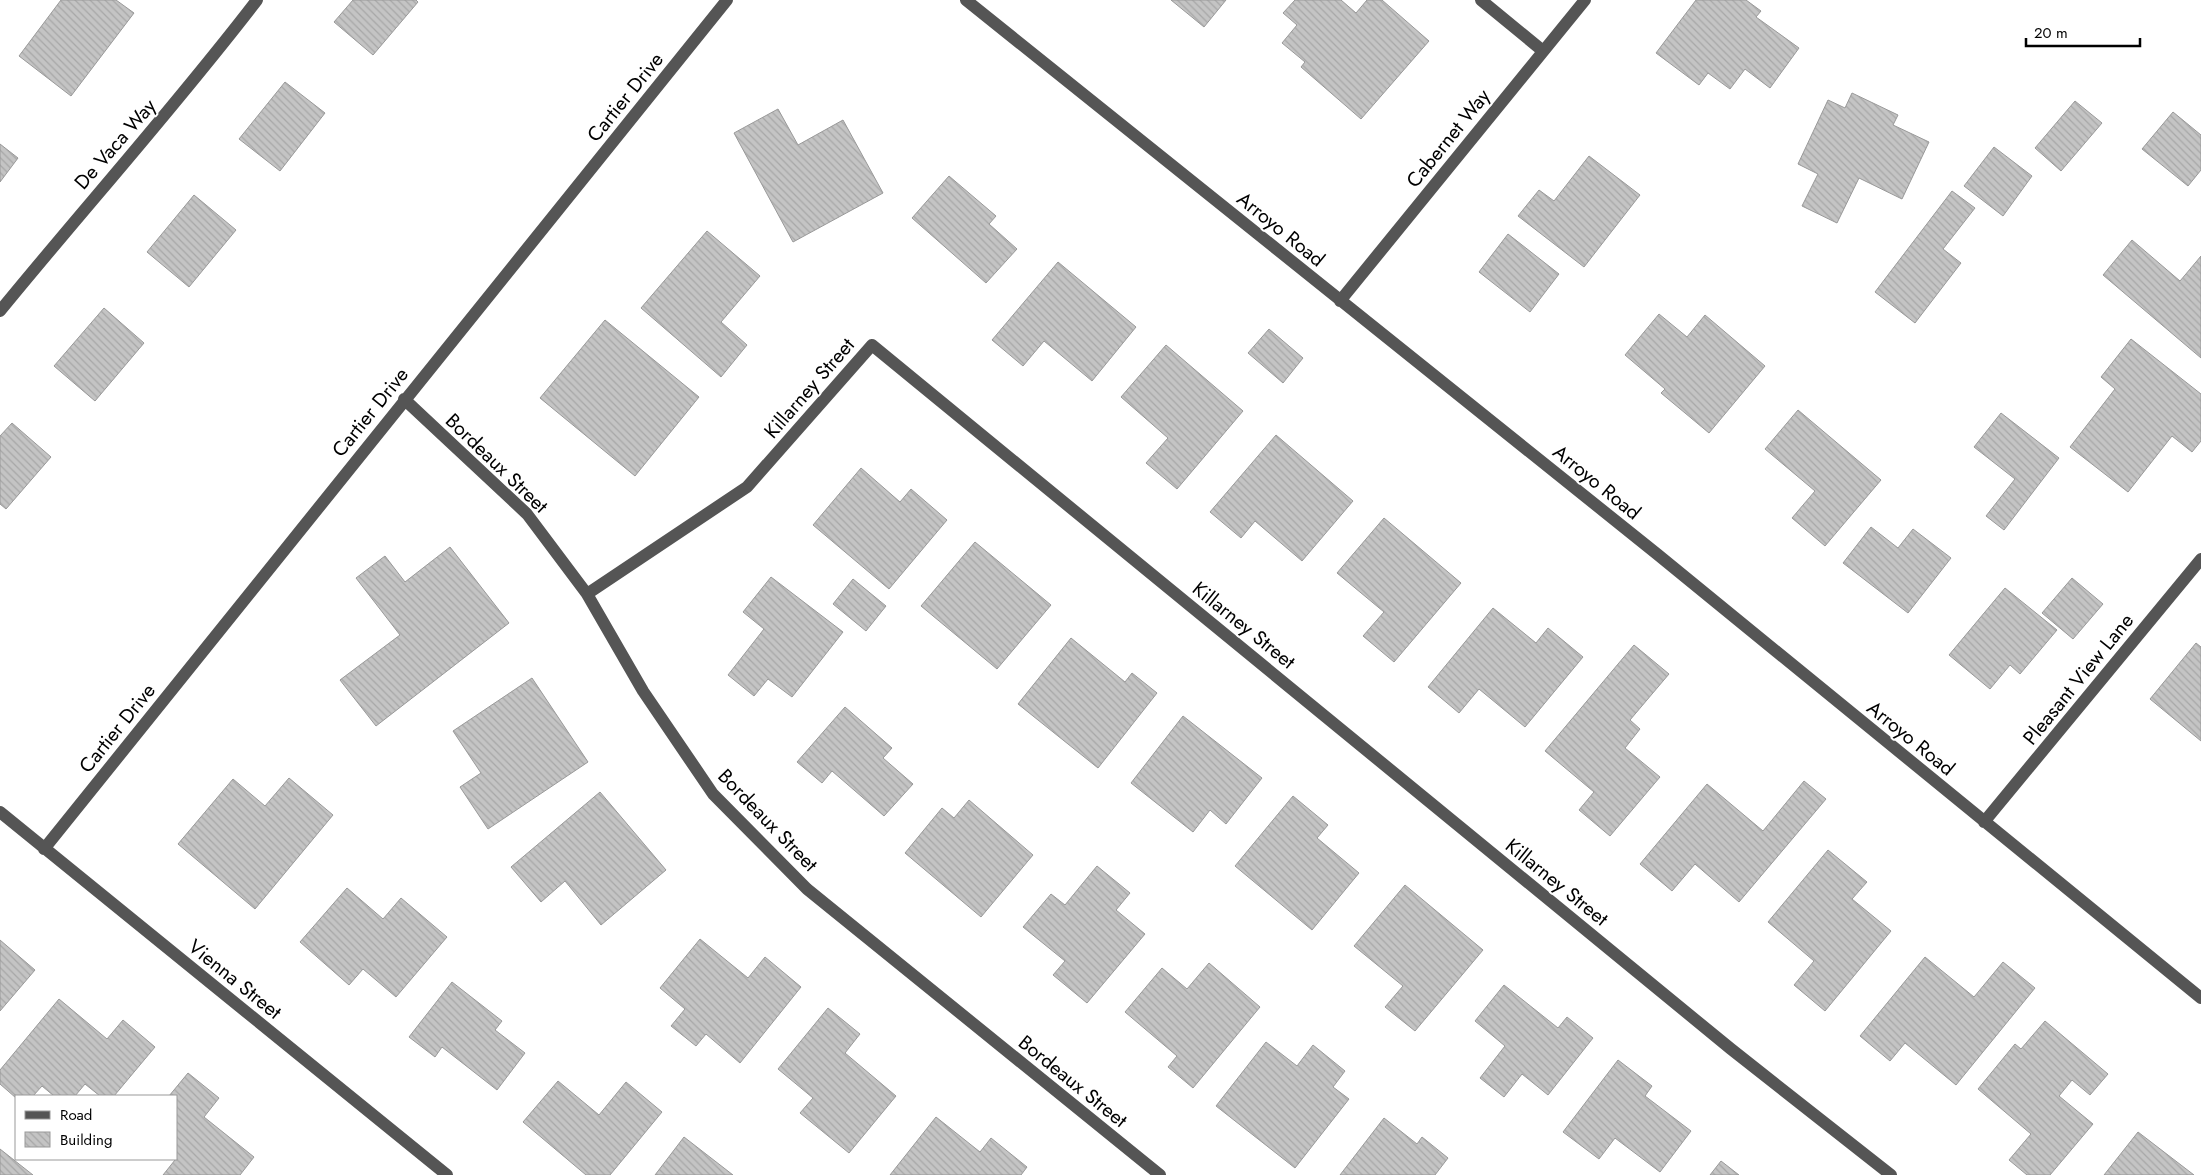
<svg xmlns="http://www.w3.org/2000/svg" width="2201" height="1175" font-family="Jost,sans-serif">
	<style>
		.building { fill: url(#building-back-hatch); stroke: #999 }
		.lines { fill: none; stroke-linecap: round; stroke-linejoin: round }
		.minor { stroke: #555; stroke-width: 12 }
		.labels { text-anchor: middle; stroke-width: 4; stroke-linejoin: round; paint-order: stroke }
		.street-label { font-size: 20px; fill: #000; stroke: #fff }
	</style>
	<defs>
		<pattern id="building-back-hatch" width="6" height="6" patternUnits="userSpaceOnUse" patternTransform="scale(1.25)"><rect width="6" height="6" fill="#c4c4c4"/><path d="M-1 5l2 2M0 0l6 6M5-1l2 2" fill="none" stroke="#a7a7a7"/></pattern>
	</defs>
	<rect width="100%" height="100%" fill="#fff"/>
	<path class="building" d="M61,0H116L134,13L71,96L19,56Z
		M353,0H416L418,2L373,55L334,22Z
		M1171,0H1226L1204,27Z
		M1295,0H1341L1356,13L1367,0H1382L1429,41L1361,119L1301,67L1305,62L1282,43L1297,25L1283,13Z
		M1696,0H1746L1761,11L1756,17L1799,48L1770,88L1745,69L1730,89L1708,73L1699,85L1656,53Z
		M285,82L325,113L280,171L239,139Z
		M1852,93L1898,115L1893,125L1929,142L1902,199L1859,178L1837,223L1802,206L1818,174L1798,164L1828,100L1845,108Z
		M2075,101L2102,123L2061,171L2035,148Z
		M778,109L798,145L843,120L883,193L793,242L734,133Z
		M2173,112L2201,135V170L2188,186L2142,149Z
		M0,144L18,158L0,182Z
		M1994,147L2032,176L2003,216L1964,186Z
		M1589,156L1640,195L1584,267L1518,216L1539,190L1554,201Z
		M949,176L996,216L989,224L1017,249L986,283L912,218Z
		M1952,191L1975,208L1943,249L1961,263L1915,323L1875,292Z
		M194,195L236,230L189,287L147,252Z
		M707,231L760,276L721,322L747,345L721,377L641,308Z
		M1508,234L1559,274L1530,312L1479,272Z
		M2132,240L2180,281L2201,256V358L2103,275Z
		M1058,262L1136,327L1092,381L1044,341L1023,366L992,340Z
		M104,308L144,343L95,401L54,366Z
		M1659,314L1687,337L1705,315L1765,366L1709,433L1661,393L1665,389L1625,355Z
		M605,320L699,397L635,476L540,398Z
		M1269,329L1303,358L1283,383L1248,353Z
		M2131,339L2201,394V441L2192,452L2172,436L2128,492L2070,447L2115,389L2101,377Z
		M1166,345L1243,411L1177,489L1146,463L1168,438L1121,397Z
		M1798,410L1881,480L1825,546L1792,518L1815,491L1765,449Z
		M2001,413L2059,458L2004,530L1986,516L2015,479L1974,447Z
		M12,423L51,457L6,509L0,504V436Z
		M1276,435L1353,501L1302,561L1255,521L1241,538L1210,512Z
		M861,468L900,502L911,489L947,520L889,589L813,525Z
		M1384,518L1461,583L1394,662L1363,636L1384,612L1337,573Z
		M1871,527L1898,548L1913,529L1951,558L1908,613L1843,563Z
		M975,542L1051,605L997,669L921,606Z
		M450,547L509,623L376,726L340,680L400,635L356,578L385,556L405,582Z
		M771,577L843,632L792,697L768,679L754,696L728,675L764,629L743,612Z
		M2072,578L2103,604L2073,639L2042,613Z
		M853,579L886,606L866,631L833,604Z
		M2005,588L2057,630L2020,674L2010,665L1990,689L1949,655Z
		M1493,608L1536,643L1548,628L1583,657L1525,727L1479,689L1459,713L1428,687Z
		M1071,638L1125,682L1132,673L1157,693L1098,768L1018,704Z
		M2196,643L2201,647V741L2150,699Z
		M1634,645L1669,674L1630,720L1640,729L1625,748L1660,777L1610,836L1579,810L1594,792L1545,751Z
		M532,678L588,762L488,829L460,787L481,773L453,731Z
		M845,707L892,748L883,758L913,784L884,816L832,771L822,783L797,762Z
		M1183,716L1262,778L1226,824L1210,810L1193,832L1131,783Z
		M289,778L333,815L255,909L178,844L233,779L265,806Z
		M1804,781L1826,799L1739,902L1695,864L1672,891L1640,864L1707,784L1763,831Z
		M600,792L666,870L601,925L565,881L541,902L511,867Z
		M1293,796L1328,825L1317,838L1359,873L1312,930L1235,866Z
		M969,800L1033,855L981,917L905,853L942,808L954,818Z
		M1828,850L1867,882L1852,899L1891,931L1825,1011L1794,985L1814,961L1768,922Z
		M1097,866L1130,893L1116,910L1145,934L1087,1003L1053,975L1065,961L1023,927L1051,894L1065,905Z
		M1405,885L1483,950L1415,1031L1385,1007L1403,986L1354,946Z
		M347,888L383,919L401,898L447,937L396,997L363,969L349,985L300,942Z
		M700,939L748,978L765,957L801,987L740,1063L706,1034L696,1046L671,1026L685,1009L660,988Z
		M0,940L35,970L0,1011Z
		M1925,957L1974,997L2003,962L2035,988L1956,1085L1905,1043L1890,1061L1860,1036Z
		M1209,963L1260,1007L1193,1088L1168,1067L1177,1056L1125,1012L1162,968L1187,989Z
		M452,982L502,1021L495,1030L525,1053L497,1090L442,1047L435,1057L409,1037Z
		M1504,985L1558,1028L1567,1017L1593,1038L1548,1095L1522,1074L1504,1097L1480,1078L1505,1046L1475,1021Z
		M59,999L107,1039L123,1020L155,1047L114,1096H100L85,1084L75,1096H54L42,1086L33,1096L16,1098L0,1084V1070Z
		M828,1008L860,1034L845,1053L896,1096L849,1153L800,1113L813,1098L778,1069Z
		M2045,1021L2108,1074L2090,1095L2072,1080L2059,1096L2093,1124L2050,1175H2027L2009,1160L2031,1134L1978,1089L2015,1044L2021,1049Z
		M1266,1042L1297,1066L1313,1045L1345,1071L1333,1087L1349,1099L1295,1168L1216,1106Z
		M1618,1060L1652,1086L1645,1096L1691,1131L1660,1172L1615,1138L1599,1159L1563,1132Z
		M188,1073L219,1098L204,1117L254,1157L240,1175H163L175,1160L172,1159H176V1096H169Z
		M558,1081L599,1115L626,1082L662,1112L610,1175H586L523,1122Z
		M936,1117L980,1152L991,1138L1027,1167L1021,1175H890Z
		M1384,1118L1417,1144L1422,1137L1448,1158L1435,1175H1340Z
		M2138,1132L2194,1175H2104Z
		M684,1137L733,1175H655Z
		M0,1149L33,1175H0Z
		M1721,1161L1739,1175H1710Z"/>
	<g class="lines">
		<path class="minor" d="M966,0L1657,554L2201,998
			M1481,0L1543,51
			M1340,301L1585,0
			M0,311C85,207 175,107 257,0
			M404,399L527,514L587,594L643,691L713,794L807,889L1160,1175
			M587,594L747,487L872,345L1731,1049L1891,1175
			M0,812L447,1175
			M1984,822L2201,559
			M44,849L727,0"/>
	</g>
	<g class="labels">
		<g class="street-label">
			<text transform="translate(625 97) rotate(-51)" y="7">Cartier Drive</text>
			<text transform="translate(1448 138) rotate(-51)" y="7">Cabernet Way</text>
			<text transform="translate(115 144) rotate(-49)" y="7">De Vaca Way</text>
			<text transform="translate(1281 229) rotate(39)" y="7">Arroyo Road</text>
			<text transform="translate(809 388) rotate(-49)" y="7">Killarney Street</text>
			<text transform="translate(370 412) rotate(-51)" y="7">Cartier Drive</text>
			<text transform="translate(497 463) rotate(44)" y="7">Bordeaux Street</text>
			<text transform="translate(1597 482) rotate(39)" y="7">Arroyo Road</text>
			<text transform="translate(1244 625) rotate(39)" y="7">Killarney Street</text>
			<text transform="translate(2078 679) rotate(-51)" y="7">Pleasant View Lane</text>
			<text transform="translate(117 728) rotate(-51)" y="7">Cartier Drive</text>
			<text transform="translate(1911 738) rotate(39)" y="7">Arroyo Road</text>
			<text transform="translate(768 820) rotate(46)" y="7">Bordeaux Street</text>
			<text transform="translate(1557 882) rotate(39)" y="7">Killarney Street</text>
			<text transform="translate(235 979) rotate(39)" y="7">Vienna Street</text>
			<text transform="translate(1073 1081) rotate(39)" y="7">Bordeaux Street</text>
		</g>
	</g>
	<rect x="15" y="1095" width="162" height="65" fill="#ffffff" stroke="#999999"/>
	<rect x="25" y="1111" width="25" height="8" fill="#555555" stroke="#999999"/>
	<text x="60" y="1120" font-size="15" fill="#000000">Road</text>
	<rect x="25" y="1132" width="25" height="15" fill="url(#building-back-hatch)" stroke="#999999"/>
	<text x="60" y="1145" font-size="15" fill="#000000">Building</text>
	<path d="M2026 38v8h114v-8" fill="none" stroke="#000000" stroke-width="2.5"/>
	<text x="2034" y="38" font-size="15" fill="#000000" stroke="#ffffff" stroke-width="4" paint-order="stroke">20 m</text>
</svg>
